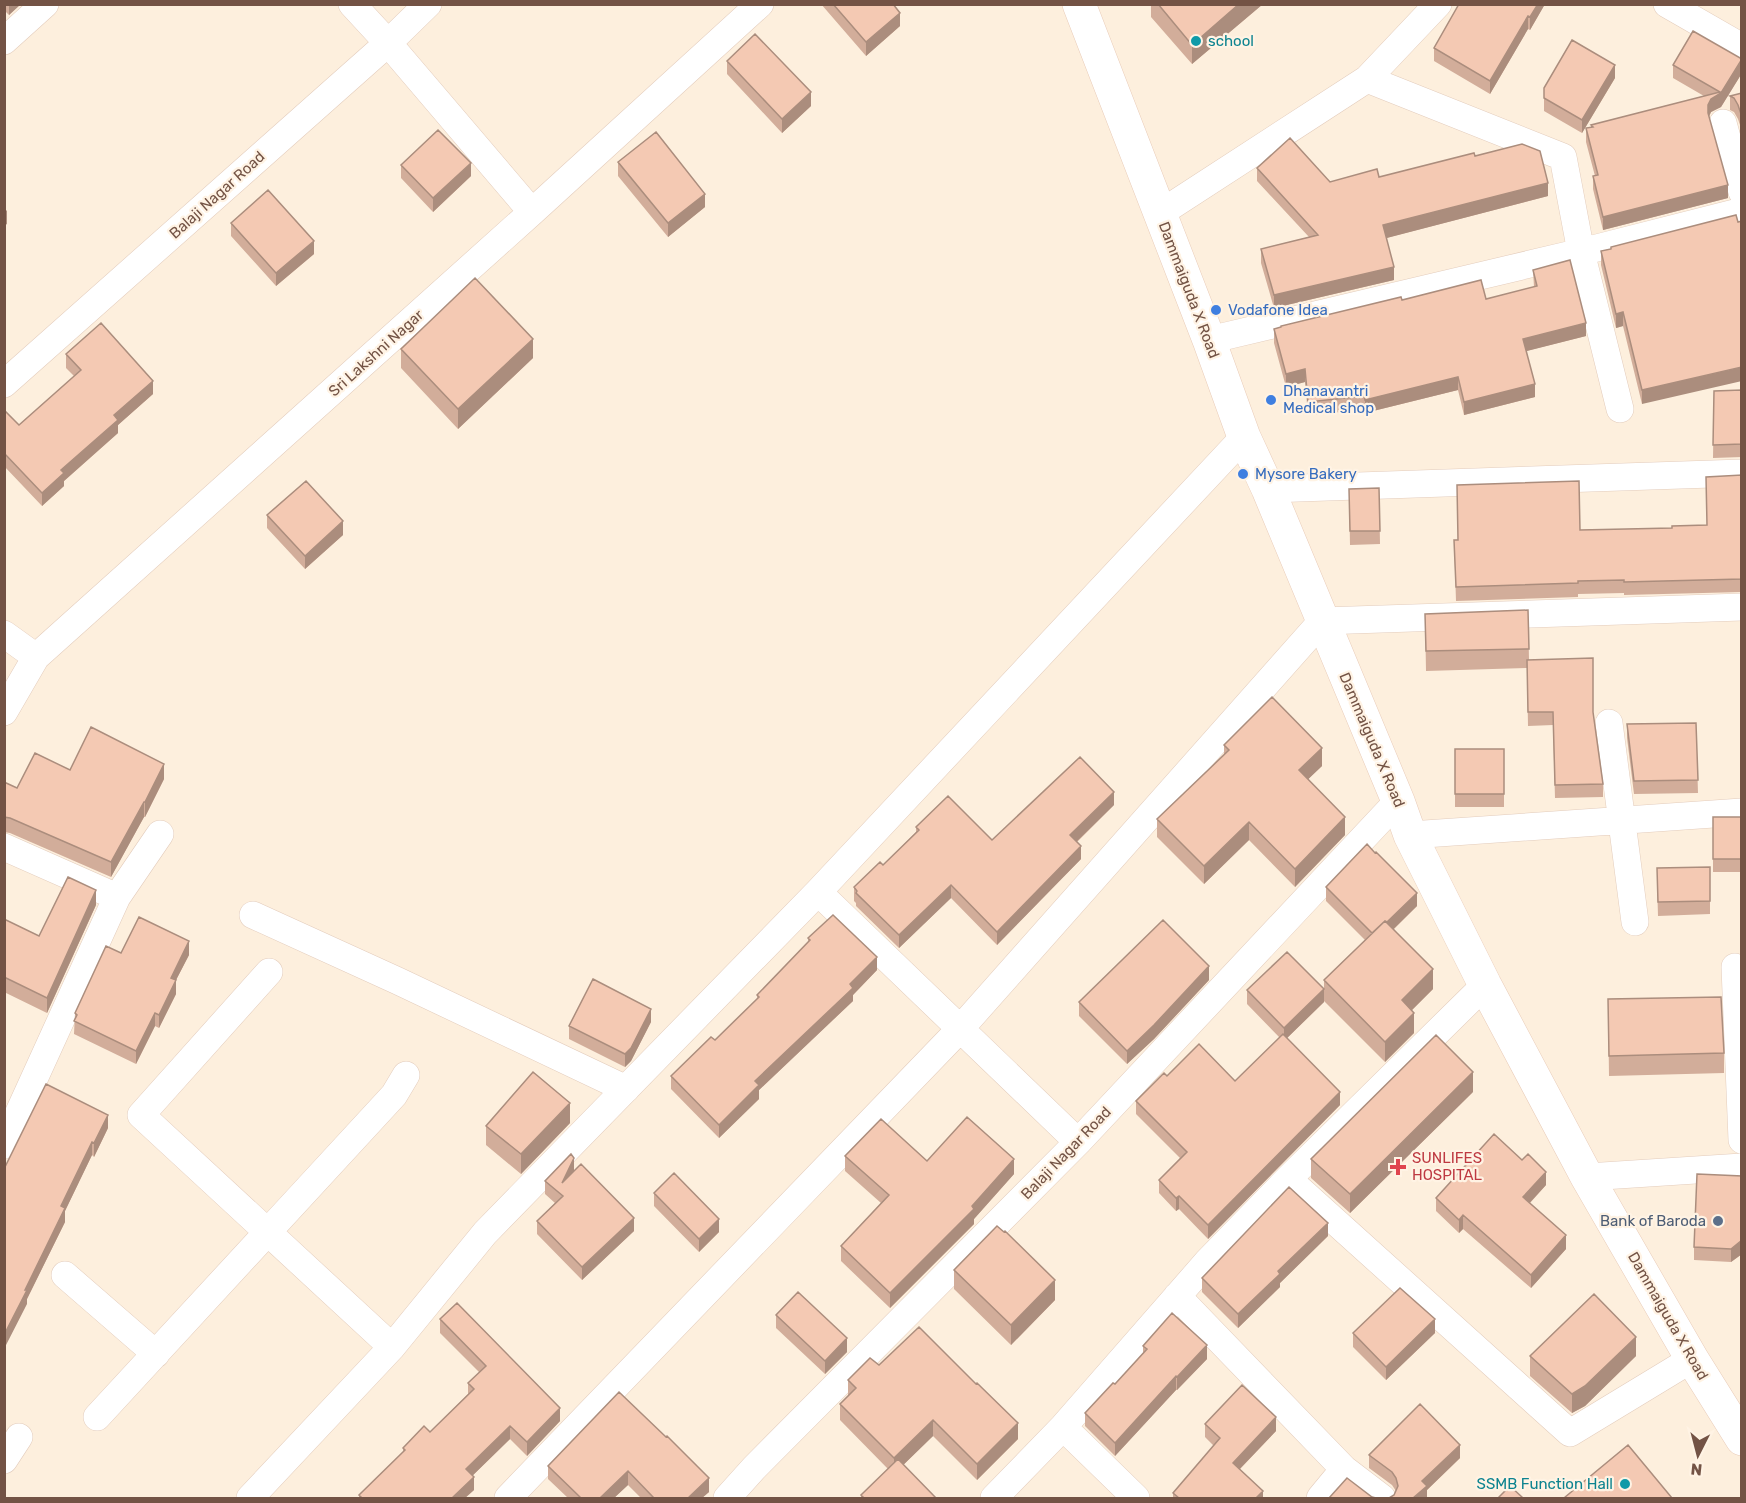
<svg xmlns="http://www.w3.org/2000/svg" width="1746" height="1503" font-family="Rubik,sans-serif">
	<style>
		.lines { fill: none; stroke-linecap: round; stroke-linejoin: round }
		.street-casing { stroke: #e3ccbc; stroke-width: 28 }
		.secondary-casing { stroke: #e9ccb9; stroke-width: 34 }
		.street { stroke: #fff; stroke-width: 27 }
		.secondary { stroke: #fff; stroke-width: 33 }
		.wall { fill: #d2ad9a }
		.shaded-wall { fill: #ab8d7d }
		.building { fill: #f4c9b3; stroke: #ab8d7d; stroke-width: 1.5 }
		.culture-dot { fill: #0f9aa8; stroke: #fff3e4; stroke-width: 2 }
		.shop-dot { fill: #3f7fe0; stroke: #fff3e4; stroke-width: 2 }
		.health-dot { fill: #e0444e; stroke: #fff3e4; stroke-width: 2 }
		.service-dot { fill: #5c6f8a; stroke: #fff3e4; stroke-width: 2 }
		.labels { text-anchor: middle; stroke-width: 4.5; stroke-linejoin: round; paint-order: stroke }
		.culture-label { font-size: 15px; fill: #0d838f; stroke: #fff3e4; text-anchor: start }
		.street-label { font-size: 15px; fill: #735345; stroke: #fff3e4 }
		.shop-label { font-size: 15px; fill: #366cbe; stroke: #fff3e4; text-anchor: start }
		.health-label { font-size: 15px; fill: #be3a42; stroke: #fff3e4; text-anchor: start }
		.service-label { font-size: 15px; fill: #4e5e75; stroke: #fff3e4; text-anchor: end }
	</style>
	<rect width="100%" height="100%" fill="#fdefdd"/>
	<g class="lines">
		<defs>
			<path id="street" d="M352,4L388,43L532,212
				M1667,4L1742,47
				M4,41L45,4
				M1367,79L1563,157L1581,252L1620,409
				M1723,123L1742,192
				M1159,214L1367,79L1438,4
				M1209,340L1581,252L1742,211
				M4,384L388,43L428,4
				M1268,489L1742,473
				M4,634L36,657
				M4,712L36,657L532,212L760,4
				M1609,723L1635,922
				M1410,835L1742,812
				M4,847L117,897
				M818,892L1078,1142
				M253,915L398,981L626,1089
				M1735,967L1742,1140
				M269,972L141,1115L392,1347
				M4,1145L117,897L160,834
				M1587,1177L1742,1167
				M1288,1179L1570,1433L1692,1359
				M65,1275L156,1354
				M1177,1296L1344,1469L1320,1498
				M97,1417L394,1095L406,1075
				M1063,1427L1136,1498
				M4,1460L19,1437
				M1344,1469L1382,1498
				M250,1498L392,1347L485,1233L818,892L1244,437
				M508,1498L960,1029L1322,621L1742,607
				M727,1498L754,1468L1078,1142L1398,801
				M994,1498L1063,1427L1208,1261L1288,1179L1485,985"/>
			<path id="secondary" d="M1079,4L1209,340L1244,437L1268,489L1398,801L1410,835L1485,985L1587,1177L1692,1359L1742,1439"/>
		</defs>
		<use href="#street" class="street-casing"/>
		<use href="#secondary" class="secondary-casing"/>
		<use href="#street" class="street"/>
		<use href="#secondary" class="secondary"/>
	</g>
	<path class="wall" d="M4,4H21L9,15L4,10Z
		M821,4H893L900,26L866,56Z
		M1151,4H1263L1192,64L1151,17Z
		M1545,4L1530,30L1528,29L1490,94L1434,61V48Z
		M1742,59V73L1721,107L1711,112L1709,117L1728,198L1603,230L1593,189V176H1595L1586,142V128L1591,127V125L1704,96L1673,78V65Z
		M727,61L811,106L782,133L727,74Z
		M1615,78L1582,133L1544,111V88Z
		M1742,93V131L1738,119L1734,112L1730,110V96Z
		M1475,156L1548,196L1386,238L1394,280L1274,308L1261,263V249L1309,237L1257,181V168L1330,182L1379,177Z
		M618,162L705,207L668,237L618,176Z
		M401,165L471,176L433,212L401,178Z
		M1738,222L1642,404L1623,326L1616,328L1601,265V251Z
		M231,223L314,254L276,286L231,236Z
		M1533,270L1586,336L1526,351L1535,397L1464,415L1458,390L1365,413L1364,410L1308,415L1305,382L1286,387L1274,343V329L1402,300L1486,299L1534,287Z
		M401,349L533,358L458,429L401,368Z
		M66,354L153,394L118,425V433L64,481V486L42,506L4,466V413L19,425L74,376L66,368Z
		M1742,390V457L1713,458L1714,391Z
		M1742,475V592L1624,595V593L1578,594V597L1456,601L1454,540L1580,530L1672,528L1707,525Z
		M1379,488L1380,544L1350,545L1349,489Z
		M267,515L343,535L305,569L267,528Z
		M1528,610L1529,660L1593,712L1603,784V797L1555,798L1553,725L1528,726L1527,668L1426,671L1425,614Z
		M1696,723L1698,793L1634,794L1627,738V724Z
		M1224,745L1322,766L1308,779L1345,835L1295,887L1249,840L1204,884L1157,837V819L1224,755Z
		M1455,749H1504V807H1455Z
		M70,770L164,779L145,817H144L111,877L10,833L4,832V782L17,788Z
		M1114,805L1077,842L1081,859L997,945L951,898L899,948L856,906V903L854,901V887L883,865L916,832V827L992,840Z
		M1713,817H1742V872H1713Z
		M1710,867V914L1658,916L1657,881Z
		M1326,887L1417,906L1394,929L1433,989L1412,1010L1414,1033L1385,1062L1324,1001V1002L1287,1038L1340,1105L1208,1239L1179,1209L1176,1211L1159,1193V1180L1180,1158L1136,1114V1101L1167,1076L1235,1081L1280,1038L1247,1004V990L1324,988V980L1365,940L1326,901Z
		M96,905L47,1013L4,992V919L39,936Z
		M808,938L877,970L853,995V1001L759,1090V1099L719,1138L671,1089V1076L715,1040L757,999V995L808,942Z
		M121,953L189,955L176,980V994L159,1028L155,1026L136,1064L74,1034L75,1013Z
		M1209,980L1154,1039L1127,1064L1079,1016V1002Z
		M1608,999L1724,1053V1073L1609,1076Z
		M651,1022L631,1061L625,1067L569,1039V1026Z
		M1473,1092L1350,1213L1311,1178V1159Z
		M570,1123L521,1174L486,1145V1126Z
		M108,1128L94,1157L92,1155L65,1211V1222L27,1299V1304L4,1169Z
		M845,1156L927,1161L1014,1174L974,1219V1224L890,1308L841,1261V1246L881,1203L845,1171Z
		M574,1170L634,1231L582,1280L537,1234V1221L555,1203L545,1194V1181Z
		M1742,1176V1254L1731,1262L1694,1260V1247Z
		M1546,1185L1530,1203L1566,1249L1531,1288L1463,1229L1459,1233L1436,1211V1198Z
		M654,1193L719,1232L699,1252L654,1206Z
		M1328,1236L1280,1283V1287L1238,1328L1202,1292V1278Z
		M954,1270L1055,1300L1011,1345L954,1289Z
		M776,1315L847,1352L825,1374L776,1328Z
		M440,1319L560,1421L527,1456L510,1439L473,1475L474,1490L465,1498H359V1495L403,1452V1448L430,1432L468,1394V1383L480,1373L440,1333Z
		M1353,1333H1435L1386,1380L1353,1347Z
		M1143,1346L1207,1359L1177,1390H1176L1115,1456L1085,1426V1413L1115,1384L1143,1353Z
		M1530,1356H1636L1585,1406L1572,1413L1530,1376Z
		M879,1365L1018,1439L977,1480L933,1436L903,1465L936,1498H861V1495L888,1469L840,1420V1404L848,1396V1380Z
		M619,1392L709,1492L702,1498H641L628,1485L614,1498H568L548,1479V1466Z
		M1205,1424L1276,1431L1240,1469L1263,1498H1173V1493L1214,1446L1205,1437Z
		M1369,1455L1460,1458L1427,1490V1498L1394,1495L1396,1491L1392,1485L1369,1468Z"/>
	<path class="shaded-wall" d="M9,4H21L9,15Z
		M1239,4H1263L1192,64V45Z
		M1538,4H1545L1530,30V17Z
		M900,13V26L866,56V42Z
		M1528,16V29L1490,94V81Z
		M1742,60V73L1721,107L1711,112L1708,118V105L1711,99L1721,93Z
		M1615,65V78L1582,133V120Z
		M811,92V106L782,133V119Z
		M471,163V176L433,212V198Z
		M1548,183V196L1383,239V225Z
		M1728,185V198L1603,230V217Z
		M705,194V207L668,237V223Z
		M7,210V224L4,226V213Z
		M314,241V254L276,286V273Z
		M1394,267V280L1274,308V295Z
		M1623,312V326L1616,328V314Z
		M1586,323V336L1523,352V339Z
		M533,339V358L458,429V409Z
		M1742,367V381L1642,404V390Z
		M1305,369V382L1286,387V374Z
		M1458,377V390L1365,413V400Z
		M153,381V394L118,425V433L64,481V486L42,506V493L61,470L114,415Z
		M1535,384V397L1464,415V402Z
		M343,521V535L305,569V556Z
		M1322,748V766L1299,788V770Z
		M164,764V779L145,817V802Z
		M1114,792V805L1070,848V835Z
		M144,802V817L111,877V862Z
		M1345,817V835L1295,887V869Z
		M1249,822V840L1204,884V866Z
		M1081,846V859L997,945V932Z
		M951,885V898L899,948V935Z
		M96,890V905L47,1013V998Z
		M1417,893V906L1374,948V935Z
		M189,941V955L175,982L176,980V994L159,1028V1015L171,978Z
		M877,957V970L853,995V1001L759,1090V1099L719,1138V1125L755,1081Z
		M1209,966V980L1154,1039L1127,1064V1051Z
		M1433,969V989L1402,1020V1000Z
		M1324,989V1002L1284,1041V1028Z
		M651,1009V1022L631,1061L625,1067V1054Z
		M155,1013V1026L136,1064V1051Z
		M1414,1013V1033L1385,1062V1042Z
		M1473,1072V1092L1350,1213V1194Z
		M1340,1092V1105L1208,1239V1225Z
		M570,1103V1123L521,1174V1154Z
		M108,1115V1128L94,1157V1143Z
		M92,1142V1155L65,1211V1222L27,1299V1304L4,1349V1335L61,1206Z
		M574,1158V1171L562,1196V1183Z
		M1014,1159V1174L974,1219V1224L890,1308V1293L972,1206Z
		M1546,1172V1185L1523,1210V1197Z
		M1179,1196V1209L1176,1211V1198Z
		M1463,1215V1229L1459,1233V1220Z
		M634,1218V1231L582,1280V1267Z
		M719,1219V1232L699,1252V1239Z
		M1328,1223V1236L1280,1283V1287L1238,1328V1314L1278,1271Z
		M1566,1235V1249L1531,1288V1275Z
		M1742,1240V1254L1731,1262V1249Z
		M1055,1280V1300L1011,1345V1325Z
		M1435,1319V1333L1386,1380V1367Z
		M1636,1337V1356L1585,1406L1572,1413V1394Z
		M847,1338V1352L825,1374V1361Z
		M1207,1345V1359L1177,1390V1377Z
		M1176,1376V1390L1115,1456V1443Z
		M560,1408V1421L527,1456V1442Z
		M1276,1417V1431L1233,1476V1463Z
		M933,1420V1436L894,1474V1458Z
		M1018,1423V1439L977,1480V1464Z
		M510,1426V1439L466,1482V1469Z
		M1460,1445V1458L1427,1490V1498H1413L1422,1481Z
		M628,1471V1485L614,1498H600Z
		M474,1477V1490L465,1498H452Z
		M709,1478V1492L702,1498H688Z
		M1263,1491V1498H1256Z"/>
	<path class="building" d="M833,4H893L900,13L866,42Z
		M1158,4H1239L1192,45Z
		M1459,4H1538L1530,17L1528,16L1490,81L1434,48Z
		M1693,31L1742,59L1721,93L1711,99L1708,105V113L1728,185L1603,217L1593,176L1598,175L1586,128L1593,127L1591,125L1720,92L1673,65Z
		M755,34L811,92L782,119L727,61Z
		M1572,40L1615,65L1582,120L1544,98V88Z
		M1742,93V117L1738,105L1734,98L1730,96Z
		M438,130L471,163L433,198L401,165Z
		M656,132L705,194L668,223L618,162Z
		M1290,138L1330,182L1377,169L1379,177L1474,153L1475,156L1522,144L1540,151L1548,183L1383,225L1394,267L1274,295L1261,249L1318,235L1257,168Z
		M268,190L314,241L276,273L231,223Z
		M1736,215L1738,222L1742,221V367L1642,390L1623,312L1616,314L1601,251L1611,249V247Z
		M1570,260L1586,323L1523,339L1535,384L1464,402L1458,377L1365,400L1364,396L1308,402L1305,369L1286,374L1274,329L1281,327V326L1401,297L1402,300L1481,280L1486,299L1537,286L1533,270Z
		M475,278L533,339L458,409L401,349Z
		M101,323L153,381L114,415L118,420L61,470L64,473L42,493L4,453V413L6,412L19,425L81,370L66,354Z
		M1742,390V444L1713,445L1714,391Z
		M1742,475V579L1624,582V580L1578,581V583L1456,587L1454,540H1458L1457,485L1579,481L1580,530L1672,528V526L1707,525L1706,477Z
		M306,481L343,521L305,556L267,515Z
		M1379,488L1380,531H1350L1349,489Z
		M1528,610L1529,649L1426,651L1425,614Z
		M1593,658V712L1603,784L1555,785L1553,712H1528L1527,660Z
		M1272,697L1322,748L1299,770L1345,817L1295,869L1249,822L1204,866L1157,819L1229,750L1224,745Z
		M1696,723L1698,780L1634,781L1627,724Z
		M91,727L164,764L145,802H144L111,862L10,818L4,817V782L17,788L35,753L70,770Z
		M1455,749H1504V794H1455Z
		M1080,757L1114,792L1070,835L1081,846L997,932L951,885L899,935L856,893L857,891L854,887L880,862L883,865L919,830L916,827L948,796L992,840Z
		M1713,817H1742V859H1713Z
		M1367,844L1375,853L1376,852L1417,893L1387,922L1385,921L1372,933L1326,887Z
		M1710,867V901L1658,902L1657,868Z
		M68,877L96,890L47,998L4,977V919L39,936Z
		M833,915L877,957L850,984L853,988L755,1081L759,1085L719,1125L671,1076L711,1037L715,1040L759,997L757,995L810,940L808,938Z
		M139,917L189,941L171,978L176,980L159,1015L155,1013L136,1051L74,1021L77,1015L75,1013L106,946L121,953Z
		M1163,920L1209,966L1154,1025L1127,1051L1079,1002Z
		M1385,921L1433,969L1402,1000L1414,1013L1385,1042L1324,980Z
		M1287,952L1324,989L1284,1028L1247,990Z
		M593,979L651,1009L631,1048L625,1054L569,1026Z
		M1721,997L1724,1053L1609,1056L1608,999Z
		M1283,1034L1340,1092L1208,1225L1179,1196L1176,1198L1159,1180L1187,1152L1136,1101L1164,1073L1167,1076L1199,1044L1235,1081Z
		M1436,1035L1473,1072L1350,1194L1311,1159Z
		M533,1072L570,1103L521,1154L486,1126Z
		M46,1084L108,1115L94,1143L92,1142L61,1206L65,1208L25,1290H27L4,1335V1169Z
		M967,1117L1014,1159L972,1206L974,1209L890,1293L841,1246L889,1195L845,1156L881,1119L927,1161Z
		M1494,1134L1522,1160L1528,1154L1546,1172L1523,1197L1566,1235L1531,1275L1463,1215L1459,1220L1436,1198Z
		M571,1154L574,1158L562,1183L581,1164L634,1218L582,1267L537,1221L563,1196L545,1181Z
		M674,1173L719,1219L699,1239L654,1193Z
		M1697,1174L1742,1176V1240L1731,1249L1694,1247Z
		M1289,1187L1328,1223L1278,1271L1280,1274L1238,1314L1202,1278Z
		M997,1226L1004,1232L1005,1231L1055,1280L1011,1325L954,1270Z
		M1400,1288L1435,1319L1386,1367L1353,1333Z
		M798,1292L847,1338L825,1361L776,1315Z
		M1594,1294L1636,1337L1585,1386L1572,1394L1530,1356Z
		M457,1303L560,1408L527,1442L510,1426L466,1469L474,1477L452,1498H362L359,1495L405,1450L403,1448L424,1426L430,1432L474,1389L468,1383L486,1366L440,1319Z
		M1172,1313L1207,1345L1177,1377L1176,1376L1115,1443L1085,1413L1113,1383L1115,1384L1147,1349L1143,1346Z
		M919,1327L976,1384L977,1383L1018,1423L977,1464L933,1420L894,1458L840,1404L856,1388L848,1380L870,1358L879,1365Z
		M1242,1385L1276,1417L1233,1463L1263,1491L1256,1498H1179L1173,1493L1220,1438L1205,1424Z
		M619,1392L666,1437L667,1436L709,1478L688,1498H654L628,1471L600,1498H581L548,1466Z
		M1420,1404L1460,1445L1422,1481L1427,1486L1413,1498H1389L1394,1495L1398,1486L1396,1478L1392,1472L1369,1455Z
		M1628,1445L1672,1498H1564Z
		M898,1459L936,1498H864L861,1495Z
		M1347,1478L1372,1497L1376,1498H1329Z
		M1510,1486L1523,1498H1498Z"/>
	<g class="culture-dot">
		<circle cx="1196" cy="41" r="6"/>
		<circle cx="1625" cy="1484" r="6"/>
	</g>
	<g class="shop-dot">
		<circle cx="1216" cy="310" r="6"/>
		<circle cx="1271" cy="400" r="6"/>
		<circle cx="1243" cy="474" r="6"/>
	</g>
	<path class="health-dot" d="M1395 1158h6v6h6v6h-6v6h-6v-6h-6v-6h6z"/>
	<circle class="service-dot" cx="1718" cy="1221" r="6"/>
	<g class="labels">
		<g class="culture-label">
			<text x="1208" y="46">school</text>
			<text x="1613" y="1489" text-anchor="end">SSMB Function Hall</text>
		</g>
		<g class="street-label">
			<text transform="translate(217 195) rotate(-42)" y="5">Balaji Nagar Road</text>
			<text transform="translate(1189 290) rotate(69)" y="5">Dammaiguda X Road</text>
			<text transform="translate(376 353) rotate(-42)" y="5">Sri Lakshni Nagar</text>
			<text transform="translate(1372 740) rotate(67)" y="5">Dammaiguda X Road</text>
			<text transform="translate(1066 1153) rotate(-46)" y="5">Balaji Nagar Road</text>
			<text transform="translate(1668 1316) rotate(60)" y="5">Dammaiguda X Road</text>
		</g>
		<g class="shop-label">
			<text x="1228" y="315">Vodafone Idea</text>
			<text x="1283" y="396">Dhanavantri<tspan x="1283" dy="17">Medical shop</tspan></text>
			<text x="1255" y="479">Mysore Bakery</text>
		</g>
		<g class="health-label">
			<text x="1412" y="1163">SUNLIFES<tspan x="1412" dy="17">HOSPITAL</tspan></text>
		</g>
		<g class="service-label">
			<text x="1706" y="1226">Bank of Baroda</text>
		</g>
	</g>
	<rect width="1746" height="1503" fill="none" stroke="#735345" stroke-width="12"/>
	<g transform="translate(1698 1455) rotate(186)" stroke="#fff3e4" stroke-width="4.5" paint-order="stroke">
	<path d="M0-4.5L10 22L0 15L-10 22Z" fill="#735345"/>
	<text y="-9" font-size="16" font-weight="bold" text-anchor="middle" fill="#735345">N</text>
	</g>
</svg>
